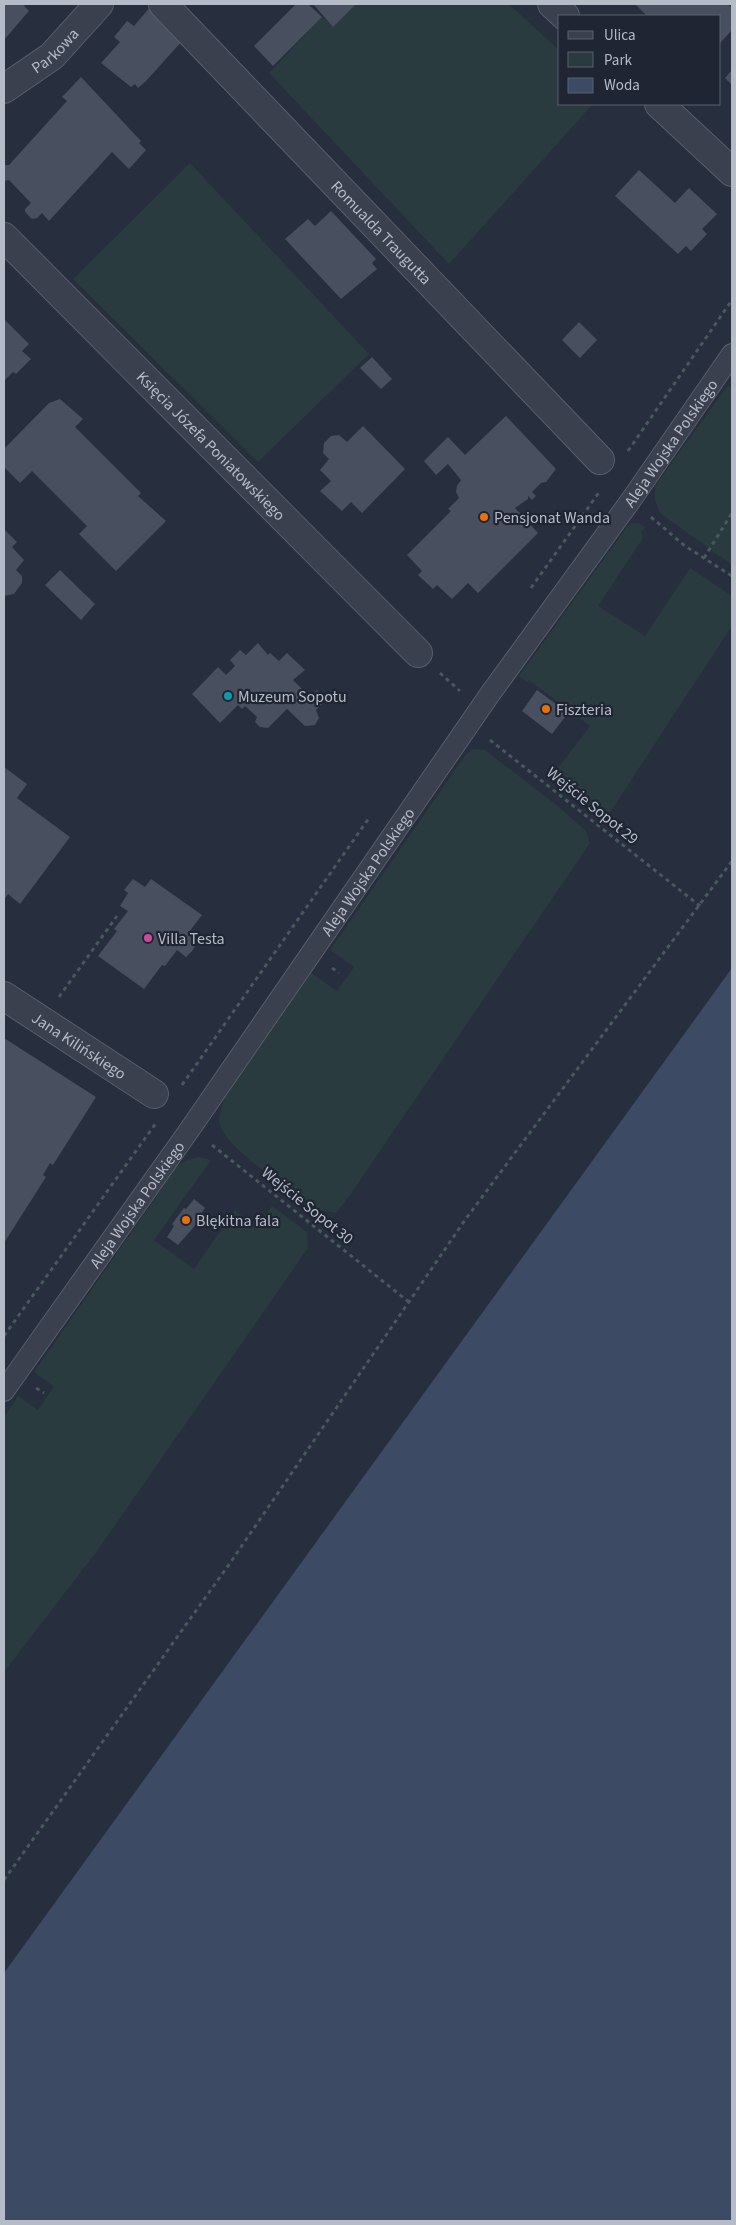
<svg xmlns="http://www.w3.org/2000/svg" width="736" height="2225" font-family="'Source Sans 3',sans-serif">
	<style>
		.green { fill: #293b3f }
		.water { fill: #3d4a64 }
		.building { fill: #485060 }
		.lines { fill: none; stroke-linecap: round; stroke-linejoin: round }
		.pedestrian-casing { stroke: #585e6b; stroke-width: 22 }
		.minor-casing { stroke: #585e6b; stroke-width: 30 }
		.path { stroke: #48585d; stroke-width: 3; stroke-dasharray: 4 4; stroke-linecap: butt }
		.pedestrian { stroke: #3a404d; stroke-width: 20 }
		.minor { stroke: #3a404d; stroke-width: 28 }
		.food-dot { fill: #e8710a; stroke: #1f2532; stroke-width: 2 }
		.culture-dot { fill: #0f9aa8; stroke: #1f2532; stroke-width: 2 }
		.hotel-dot { fill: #d1479c; stroke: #1f2532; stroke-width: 2 }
		.labels { text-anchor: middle; stroke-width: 4.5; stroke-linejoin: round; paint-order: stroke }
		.street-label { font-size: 16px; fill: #b6bbc8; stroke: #1f2532 }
		.poi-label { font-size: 16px; fill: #b6bbc8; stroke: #1f2532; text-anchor: start }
	</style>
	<rect width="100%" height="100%" fill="#272e3d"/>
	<path class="green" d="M356,4H509L560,51V104H593L449,264L269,73L322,17L333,26Z
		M190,163L369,354L258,462L73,279Z
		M728,385L732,389V565L660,513L655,500V486Z
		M631,523H639L645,527L641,532L643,538L598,606L645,636L690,568L732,596V626L609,814L602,816L591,810L555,772L590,726L529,680L527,682L519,676L627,527Z
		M472,749L485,750L559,807L586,831L590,843L350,1195L336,1213L321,1210C297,1193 232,1154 221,1128C217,1118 221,1108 225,1098L311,973L337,991L354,967L330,950L464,757Z
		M199,1157L211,1160L154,1240L194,1269L235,1210L254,1227L272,1206L307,1232L308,1248L97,1551L4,1672V1417L18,1396L38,1410L54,1387L34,1372L161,1190L157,1186C170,1170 179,1161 199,1157Z"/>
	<path class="water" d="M732,968V2221H4V1973Z"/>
	<path class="building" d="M4,4H27L24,6L29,11L4,40Z
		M296,4H308L322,17L273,66L254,46Z
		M313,4H356L333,27Z
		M635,4H728L732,8V30L720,43V16H647Z
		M151,6L183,40L146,81L138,88L135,84L131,87L101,63L120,42L114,37L127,21L134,26Z
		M732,70V85L725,78Z
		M81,77L141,141L139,143L146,150L129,169L112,152L49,221L42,213L37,218L32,219L25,212V209L31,203L9,180L4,181V165H9L67,101L62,97Z
		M639,170L675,203L689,188L717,214L702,229L707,234L691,251L686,246L678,254L615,196Z
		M331,211L376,259L372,263L377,269L341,299L285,239L308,219L315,226Z
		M4,319L29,344L22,351L31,359L16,374L13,372L4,381Z
		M579,322L597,340L580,358L562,340Z
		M372,357L392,379L381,389L360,368Z
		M60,399L83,419L75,427L141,493L138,496L166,521L116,571L79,534L87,526L32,471L20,483L4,467V449L49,403Z
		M506,416L556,469L546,482L541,483L532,492L536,496L532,500L528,496V499L515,508L538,533L478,593L468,583L452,599L437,585L433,589L418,575L422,571L407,555L451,511L448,509L459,498L456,492L457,486L461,480L448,464L436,475L424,461L448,437L465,455Z
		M363,426L405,469L362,513L351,502L342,511L320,491L331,481L320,470L329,459L323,453L324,443L331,436L339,435L347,442Z
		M4,529L17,542L12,547L24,560L16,570L22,576V583L14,594L4,596Z
		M60,570L95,604L81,620L45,585Z
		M258,643L268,655L270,653L279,661L287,653L305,670L293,680L310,697L317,690L326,700L316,710L319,718L315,725L305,726L287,709L268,728L260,727L255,722L257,717L245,706L242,709L238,705L220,723L192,694L218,667L226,675L235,666L230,660L240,650L246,655Z
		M537,690L568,713L552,734L522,711Z
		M4,767L27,784L17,798L70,837L20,904L8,894L4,900Z
		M133,879L145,887L151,879L202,915L189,932L199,939L192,951L186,957L177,950L165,966L162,965L144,989L98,956L117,931L114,929L128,911L120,906L128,893L124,890Z
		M4,1038L96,1097L53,1165L50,1163L43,1175L46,1177L4,1243Z
		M194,1199L205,1208L198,1218L200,1220L178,1245L167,1237L174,1226L172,1224L184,1208L186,1209Z"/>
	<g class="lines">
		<defs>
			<g id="pedestrian">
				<path id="s1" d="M4,1391L190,1129L490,694L631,500L732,354"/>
			</g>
			<g id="minor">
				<path id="s2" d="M163,4L600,460"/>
				<path d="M552,4L565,16"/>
				<path id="s3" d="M4,89L52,56L99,4"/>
				<path d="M659,104L732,172"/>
				<path id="s4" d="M4,237L418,653"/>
				<path id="s5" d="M4,996L154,1094"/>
			</g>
		</defs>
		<use href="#pedestrian" class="pedestrian-casing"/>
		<use href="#minor" class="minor-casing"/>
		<path class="path" d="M628,451L732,300
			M651,517L685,546L732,576
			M704,558L732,513
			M531,588L600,491
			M440,673L460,691
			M490,740L700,906
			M332,968L339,973
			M59,997L117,916
			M182,1085L369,818
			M212,1145L409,1302
			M4,1336L156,1123
			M36,1388L44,1393
			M4,1880L230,1563L465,1220L732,861"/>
		<use href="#pedestrian" class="pedestrian"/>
		<use href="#minor" class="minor"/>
	</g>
	<g class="food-dot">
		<circle cx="484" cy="517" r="5"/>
		<circle cx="546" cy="709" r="5"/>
		<circle cx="186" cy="1220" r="5"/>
	</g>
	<circle class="culture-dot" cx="228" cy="696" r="5"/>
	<circle class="hotel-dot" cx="148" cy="938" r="5"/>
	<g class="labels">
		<g class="street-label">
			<text dy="6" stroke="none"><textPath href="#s3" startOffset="64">Parkowa</textPath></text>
			<text dy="6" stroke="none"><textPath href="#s2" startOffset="316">Romualda Traugutta</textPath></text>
			<text dy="6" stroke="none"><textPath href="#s1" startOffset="1159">Aleja Wojska Polskiego</textPath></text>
			<text dy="6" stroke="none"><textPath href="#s4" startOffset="294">Księcia Józefa Poniatowskiego</textPath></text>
			<text transform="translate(593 805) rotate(39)" y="6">Wejście Sopot 29</text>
			<text dy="6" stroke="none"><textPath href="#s1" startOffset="634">Aleja Wojska Polskiego</textPath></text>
			<text dy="6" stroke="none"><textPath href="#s5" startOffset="90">Jana Kilińskiego</textPath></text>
			<text dy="6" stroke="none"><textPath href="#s1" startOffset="229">Aleja Wojska Polskiego</textPath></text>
			<text transform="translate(308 1205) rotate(39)" y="6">Wejście Sopot 30</text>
		</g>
		<g class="poi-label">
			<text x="494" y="523">Pensjonat Wanda</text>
			<text x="238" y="702">Muzeum Sopotu</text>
			<text x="556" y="715">Fiszteria</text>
			<text x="158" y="944">Villa Testa</text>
			<text x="196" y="1226">Blękitna fala</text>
		</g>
	</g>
	<rect width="736" height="2225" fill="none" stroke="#b6bbc8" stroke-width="10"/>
	<rect x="558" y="15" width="162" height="90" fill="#1f2532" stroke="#5b616e"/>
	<rect x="568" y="31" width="25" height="8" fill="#3a404d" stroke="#5b616e"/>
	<text x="604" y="40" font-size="15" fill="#b6bbc8">Ulica</text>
	<rect x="568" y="52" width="25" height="15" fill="#293b3f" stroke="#5b616e"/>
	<text x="604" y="65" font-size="15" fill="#b6bbc8">Park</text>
	<rect x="568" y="78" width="25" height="15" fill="#3d4a64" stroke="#5b616e"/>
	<text x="604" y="90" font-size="15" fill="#b6bbc8">Woda</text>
</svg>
